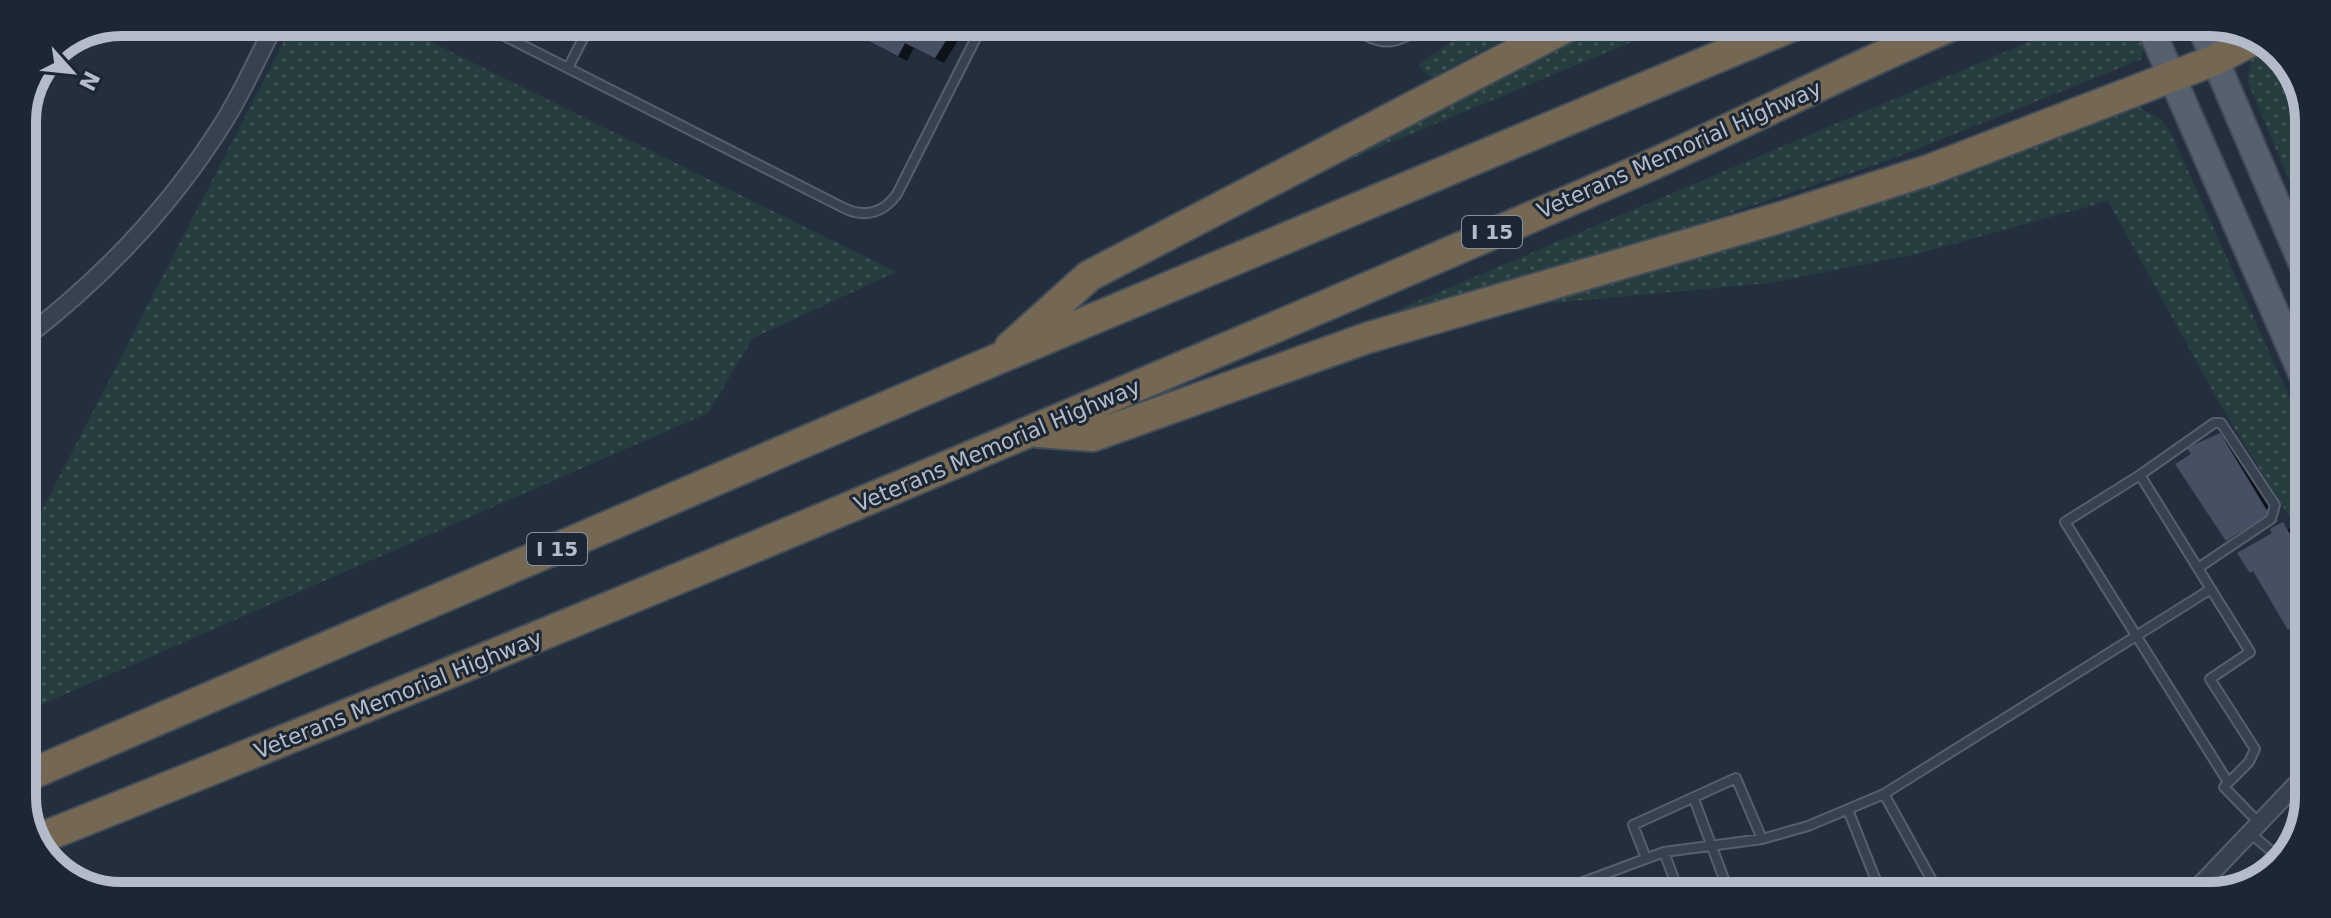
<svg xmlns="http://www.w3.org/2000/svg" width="2331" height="918" font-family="'DejaVu Sans',sans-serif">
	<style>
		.grass { fill: url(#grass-dots) }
		.building { fill: #455162; filter: url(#shadow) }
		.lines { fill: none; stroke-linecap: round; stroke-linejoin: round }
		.service-casing { stroke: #565f6c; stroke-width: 12 }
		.minor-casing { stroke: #565f6c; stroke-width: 20 }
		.primary-casing { stroke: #414a57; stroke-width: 30 }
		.motorway-casing { stroke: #434c59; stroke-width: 34 }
		.service { stroke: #38414e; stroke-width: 8 }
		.minor { stroke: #38414e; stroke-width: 16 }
		.primary { stroke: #56606e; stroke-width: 26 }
		.motorway { stroke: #746855; stroke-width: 30 }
		.labels { text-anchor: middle; stroke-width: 6; stroke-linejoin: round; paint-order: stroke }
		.shield { fill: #1d2633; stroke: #878f9c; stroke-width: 2 }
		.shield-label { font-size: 20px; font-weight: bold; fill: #b4bcc9 }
		.street-label { font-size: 22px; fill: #b4bcc9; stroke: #1d2633 }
		.rim { fill: none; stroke: #b4bcc9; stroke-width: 10 }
	</style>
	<defs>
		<pattern id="grass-dots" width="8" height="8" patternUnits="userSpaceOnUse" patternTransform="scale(2)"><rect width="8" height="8" fill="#263c3f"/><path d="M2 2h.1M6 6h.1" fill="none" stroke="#435659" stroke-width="1.8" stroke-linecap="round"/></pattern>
		<filter id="shadow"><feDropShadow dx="9" dy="5" stdDeviation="0" flood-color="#0009"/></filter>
	</defs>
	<rect width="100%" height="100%" fill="#242f3e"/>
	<path class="grass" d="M294,22L393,23L896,272L753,338L708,413L22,713V549Z
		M1477,25L1528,26L1431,78L1418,65Z
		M1592,26H1670L1339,164Z
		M2064,27H2134L2143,48L2142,59L1887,161L1404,321L1307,348Z
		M2265,44L2289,61L2309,114L2308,225L2247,80L2252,58Z
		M2137,106L2162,120L2170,131L2306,434V544L2224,411L2108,201L1916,254L1769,283L1551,303L1549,296Z"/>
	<path class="building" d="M863,24H956L935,58L905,43L898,56L857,35Z
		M2220,433L2269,514L2226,541L2175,464L2191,454L2187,448Z
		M2283,522L2306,563L2305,619L2288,630L2253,571L2250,573L2237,553L2272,533L2270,529Z"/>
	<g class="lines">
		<defs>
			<path id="service" d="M479,23L846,209C867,218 884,212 897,194L983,24
				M1344,25C1383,44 1388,50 1425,25
				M568,68L591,23
				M2140,475L2214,423H2221L2275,505L2271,519L2198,568
				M2228,782L2065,522L2140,475L2250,652L2210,679L2255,749L2249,762L2224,787L2260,824
				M1884,794L1940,895
				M1694,799L1730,895
				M1848,810L1881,893
				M2251,834L2282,860
				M1664,852L1680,895
				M1646,858L1633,825L1736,778L1762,839
				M1569,894L1567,888L1664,852L1762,839L1808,826L1884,794L2211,589
				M1871,895L1933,883"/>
			<path id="minor" d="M22,340C102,279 171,207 225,120C244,89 259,55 276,22
				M2186,896L2204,881L2304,776"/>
			<path id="primary" d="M2150,27L2307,385
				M2201,27L2308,277"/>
			<path id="motorway" d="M1010,347L1089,276L1568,26
				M1039,432L1093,436L1367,338L1782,217L1929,170L2215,60L2257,38
				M22,778L995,360L1792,26
				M36,840C569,627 1099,405 1626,176C1734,129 1839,73 1948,27"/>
		</defs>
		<use href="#service" class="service-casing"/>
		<use href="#minor" class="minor-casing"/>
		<use href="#primary" class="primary-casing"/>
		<use href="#motorway" class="motorway-casing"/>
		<use href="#service" class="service"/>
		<use href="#minor" class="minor"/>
		<use href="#primary" class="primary"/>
		<use href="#motorway" class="motorway"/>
	</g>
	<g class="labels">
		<g class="shield">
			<rect x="1462" y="216" width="60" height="32" rx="6"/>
			<rect x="527" y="533" width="60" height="32" rx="6"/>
		</g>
		<g class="shield-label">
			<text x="1492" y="239">I 15</text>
			<text x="557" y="556">I 15</text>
		</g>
		<g class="street-label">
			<text transform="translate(1679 149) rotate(-24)" y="8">Veterans Memorial Highway</text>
			<text transform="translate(997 445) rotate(-23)" y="8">Veterans Memorial Highway</text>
			<text transform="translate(398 694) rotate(-22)" y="8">Veterans Memorial Highway</text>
		</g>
	</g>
	<path d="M0 0H2331V918H0ZM121 36H2210A85 85 0 0 1 2295 121V797A85 85 0 0 1 2210 882H121A85 85 0 0 1 36 797V121A85 85 0 0 1 121 36Z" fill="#1d2633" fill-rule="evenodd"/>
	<path class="rim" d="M121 36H2210A85 85 0 0 1 2295 121V797A85 85 0 0 1 2210 882H121A85 85 0 0 1 36 797V121A85 85 0 0 1 121 36Z"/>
	<g transform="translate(72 72) rotate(117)" stroke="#1d2633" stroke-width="6" paint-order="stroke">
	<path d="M0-6L14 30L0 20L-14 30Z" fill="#b4bcc9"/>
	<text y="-12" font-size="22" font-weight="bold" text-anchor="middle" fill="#b4bcc9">N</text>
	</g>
</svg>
